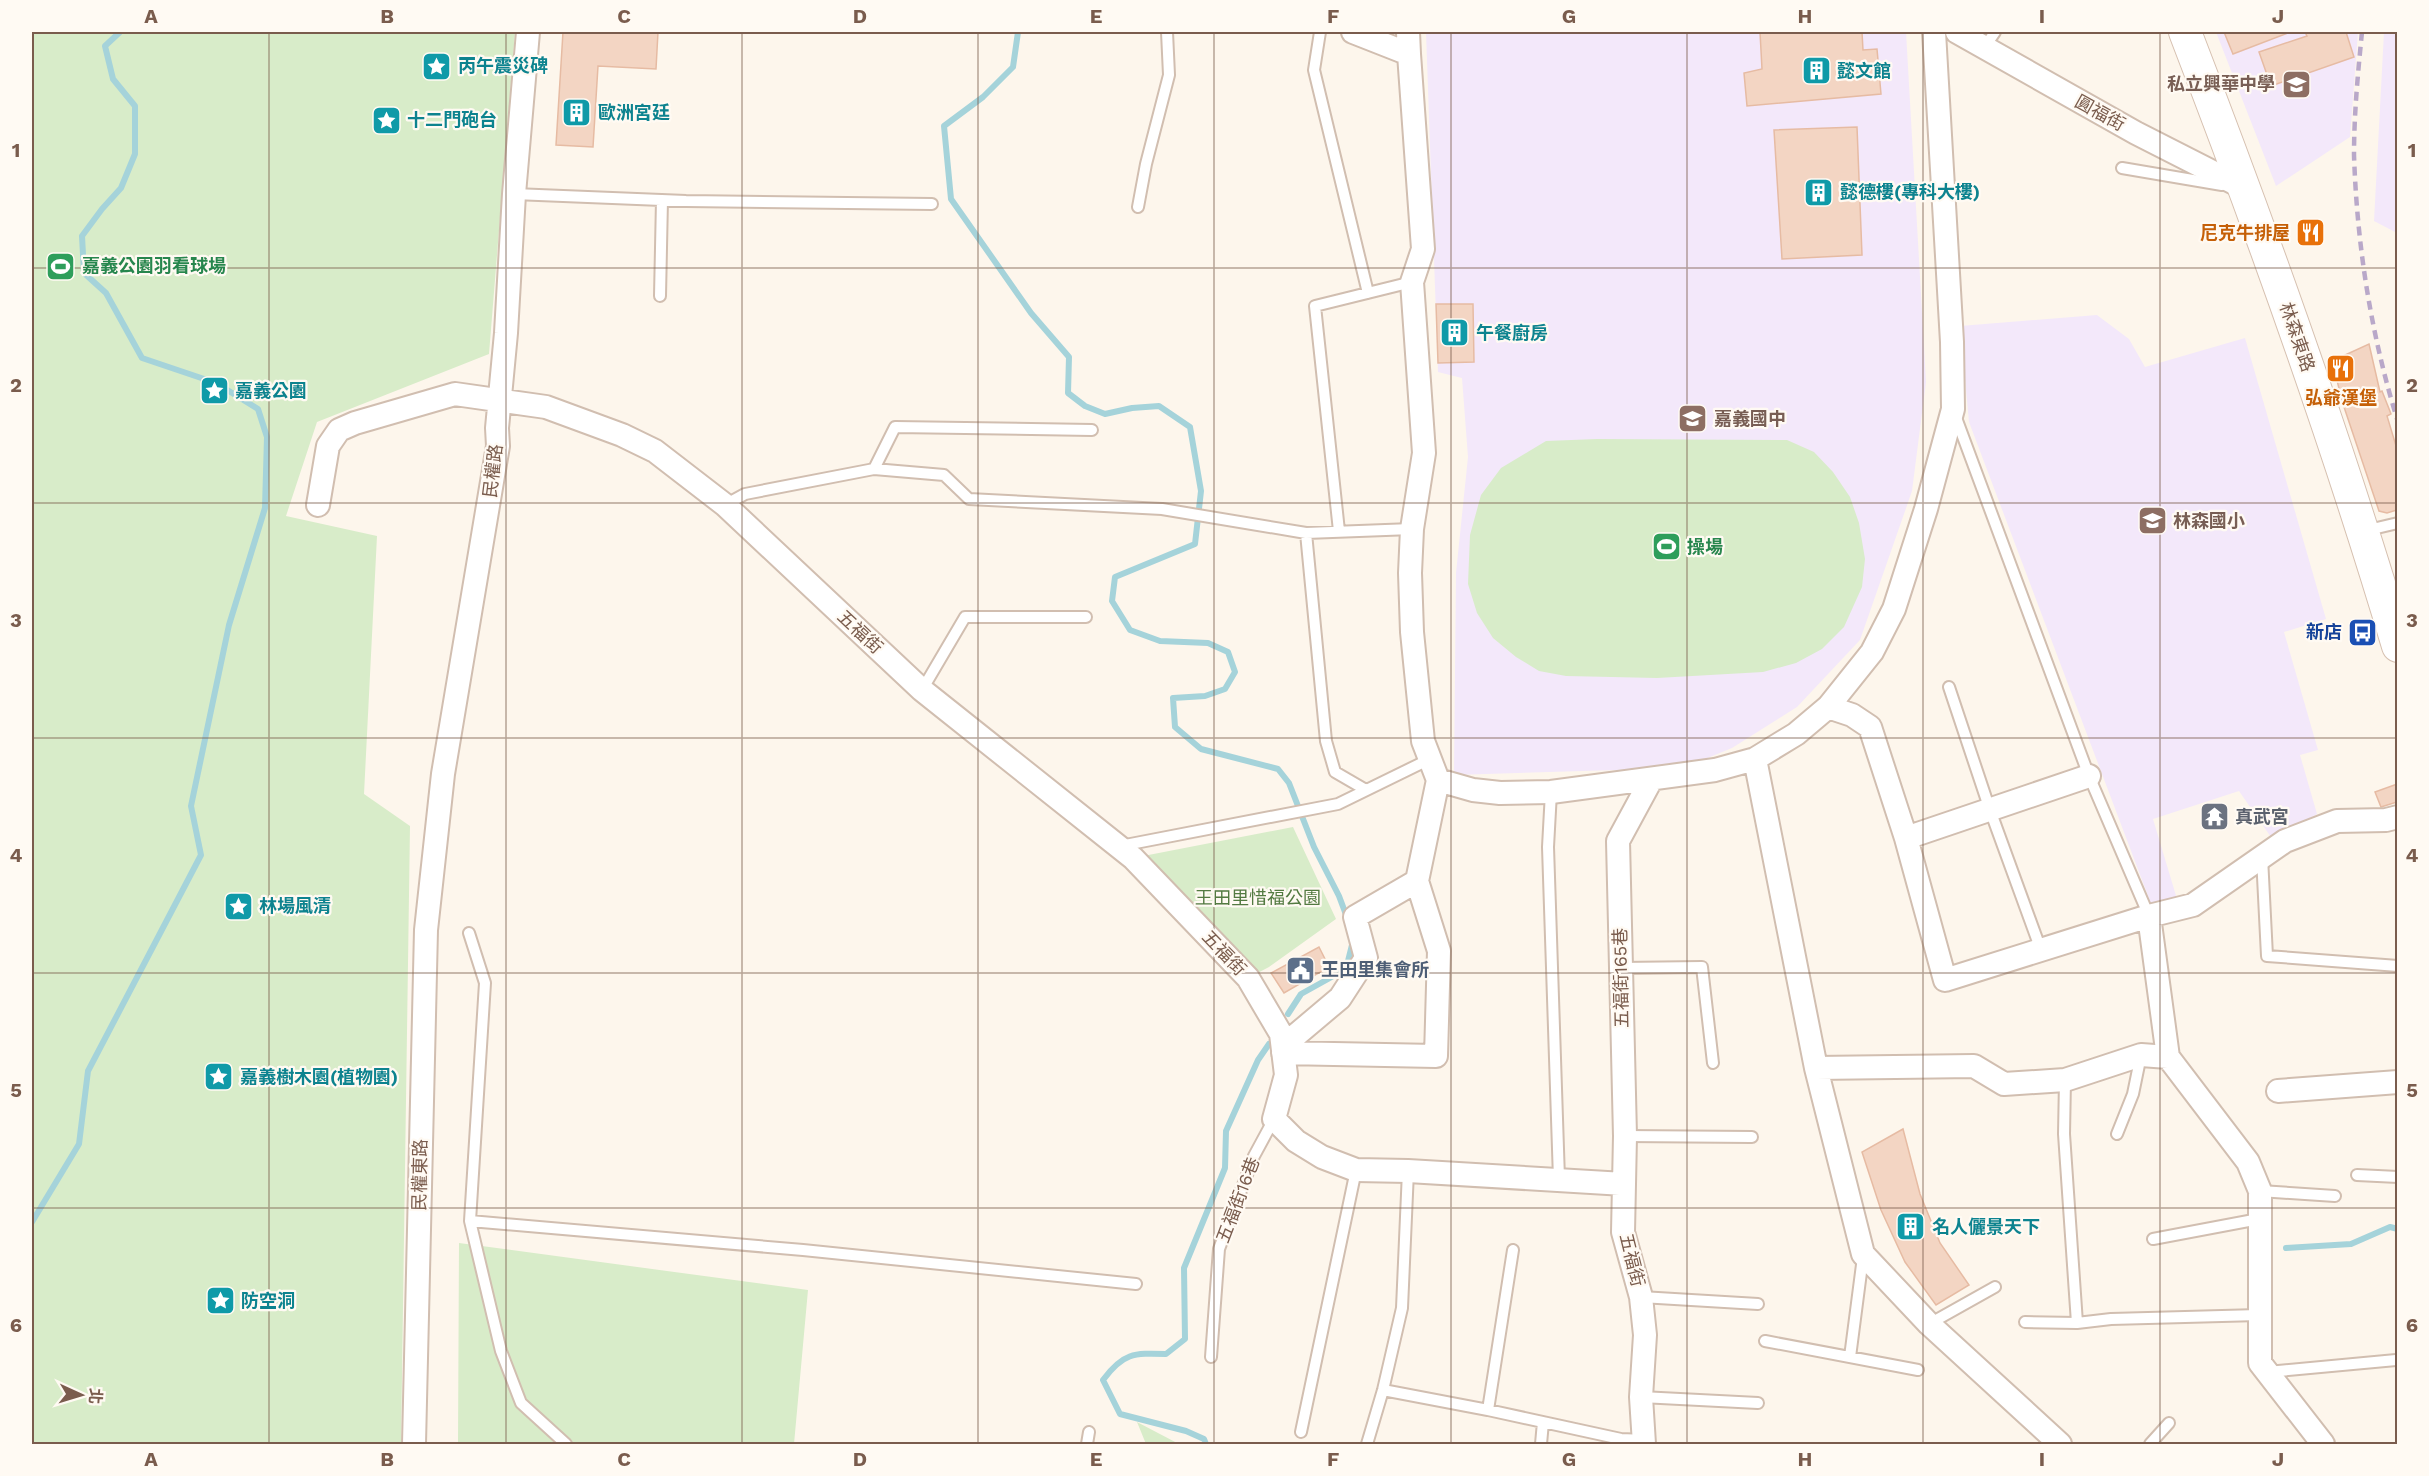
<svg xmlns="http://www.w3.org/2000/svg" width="2429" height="1476" font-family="'Work Sans','Noto Sans TC',sans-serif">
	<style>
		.education { fill: #f3e8fa }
		.green { fill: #d8ecc9 }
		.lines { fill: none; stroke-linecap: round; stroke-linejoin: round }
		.stream { stroke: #a5d3da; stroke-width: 6 }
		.building { fill: #f3d5c3; stroke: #e6bba3; stroke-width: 1.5 }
		.service-casing { stroke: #d1beb0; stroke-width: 14 }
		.minor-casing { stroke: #d1beb0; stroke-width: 26 }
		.secondary-casing { stroke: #d6c0b0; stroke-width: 34 }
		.service { stroke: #fff; stroke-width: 10 }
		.minor { stroke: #fff; stroke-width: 22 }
		.secondary { stroke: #fff; stroke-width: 32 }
		.rail { stroke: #b9a8c9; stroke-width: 4.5; stroke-dasharray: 9 6; stroke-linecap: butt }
		.grid { fill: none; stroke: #7a5c4d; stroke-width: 1.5; stroke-opacity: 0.55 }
		.labels { text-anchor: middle; stroke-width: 4.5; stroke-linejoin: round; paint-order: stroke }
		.culture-label { font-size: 18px; font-weight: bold; fill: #0d838f; stroke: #fffaf3; text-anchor: start }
		.education-label { font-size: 18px; font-weight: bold; fill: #785e54; stroke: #fffaf3; text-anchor: start }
		.street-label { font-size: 18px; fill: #7a5c4d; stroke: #fffaf3 }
		.food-label { font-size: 18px; font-weight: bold; fill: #c56008; stroke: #fffaf3; text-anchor: end }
		.leisure-label { font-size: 18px; font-weight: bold; fill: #27864d; stroke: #fffaf3; text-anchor: start }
		.transit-label { font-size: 18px; font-weight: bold; fill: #164399; stroke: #fffaf3; text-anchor: end }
		.worship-label { font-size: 18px; font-weight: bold; fill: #5b616d; stroke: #fffaf3; text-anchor: start }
		.park-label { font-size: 18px; fill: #537a41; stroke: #fffaf3 }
		.service-label { font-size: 18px; font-weight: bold; fill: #4e5e75; stroke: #fffaf3; text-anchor: start }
		.neatline { fill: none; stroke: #7a5c4d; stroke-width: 2 }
		.grid-label { font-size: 20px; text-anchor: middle; font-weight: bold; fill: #7a5c4d }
	</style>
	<rect width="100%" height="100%" fill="#fdf6ec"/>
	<path class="education" d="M1426,32H1906L1926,382L1912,491L1860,640L1797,707L1732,748L1683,768L1454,775L1456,573L1468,457L1462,378L1438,372Z
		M2216,32H2358L2350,137L2276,186Z
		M2384,32H2397V233L2374,221Z
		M2097,315L2129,339L2145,367L2245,338L2326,619L2284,632L2318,750L2300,755L2317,814L2273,840L2239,791L2153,819L2177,899L2153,909L1969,422L1960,326Z"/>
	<path class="green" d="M32,32H515L489,354L317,422L286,516L377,536L364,794L410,826L401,1444H32Z
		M1597,439L1787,440L1814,452L1833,472L1850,497L1859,523L1865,559L1862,587L1844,627L1822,649L1796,663L1763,672L1657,678L1566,676L1539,671L1516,657L1493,638L1477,613L1468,584L1470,535L1481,495L1501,468L1546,441Z
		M1293,827L1336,919L1269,967L1248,978L1133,858Z
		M459,1243L808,1290L794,1444H458Z
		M1137,1422L1179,1444H1146Z"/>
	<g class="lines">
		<path class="stream" d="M1018,32L1013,67L983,97L944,126L951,199L1031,313L1069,357L1068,393L1085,406L1105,414L1132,408L1159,406L1190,427L1201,491L1195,544L1115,577L1112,601L1130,630L1160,641L1208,643L1228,652L1235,672L1225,689L1205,696L1173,698L1175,727L1201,749L1278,769L1289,783L1314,847L1339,896L1348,920
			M1288,1014L1301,994L1346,969L1353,941
			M32,1222L79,1144L88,1071L201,855L191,806L229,625L265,508L267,437L258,409L216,383L142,358L106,293L84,273L82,236L102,209L121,188L135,154V106L113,79L105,46L120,32
			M2286,1248L2351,1244L2390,1227L2398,1229
			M1206,1444L1204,1439L1186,1431L1120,1414L1103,1380C1123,1353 1133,1353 1166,1354L1185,1339L1184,1268L1225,1168L1226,1131L1258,1060L1269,1044"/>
	</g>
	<path class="building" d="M563,32H658L656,69L598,66L593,147L556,145Z
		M1760,32H1862L1863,50L1877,49L1881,94L1747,106L1744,73L1762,69Z
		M2224,32H2288V33L2233,54Z
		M2305,32H2346L2354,57L2271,86L2259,52L2307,36Z
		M1857,127L1862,255L1782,259L1774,130Z
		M1436,304H1473L1474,362L1438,363Z
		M2369,344L2380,392L2382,391L2391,414L2387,416L2397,449V510L2387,513L2379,511L2343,404L2332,361Z
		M2397,784V802L2381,807L2375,792Z
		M1319,947L1329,967L1284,993L1271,973Z
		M1903,1129L1920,1194L1940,1243L1969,1285L1936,1305L1905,1262L1881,1210L1862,1152Z"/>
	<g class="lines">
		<defs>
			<path id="service" d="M1320,32L1314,70L1368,293
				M1984,48L1995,32
				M2122,168L2222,185
				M514,194L686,201L932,204
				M1138,207L1146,164L1169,75L1167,32
				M660,296L662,200
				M1955,415L2089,776L2149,916
				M874,469L944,475L969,499L1162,509L1306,533L1412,529
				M725,505L745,494L874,469L895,427L1092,430
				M1339,531L1315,306L1412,282
				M2364,531L2398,523
				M1306,533L1326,741L1335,772L1366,790
				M1949,687L1990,810L2041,950
				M922,690L965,617H1086
				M1551,792L1548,847L1559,1179
				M1120,846L1338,804L1430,759
				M2262,857L2267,956L2398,966
				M469,933L485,983L470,1221L501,1351L521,1403L566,1444
				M1621,968L1702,967L1713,1063
				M2065,1080L2064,1134L2077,1323L2111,1319L2259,1315
				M2117,1134L2133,1094L2141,1055
				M1625,1136L1752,1137
				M2357,1175L2398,1177
				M2260,1191L2335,1196
				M470,1221L803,1250L1136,1284
				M2153,1239L2259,1219
				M1641,1297L1758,1304
				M2025,1322L2077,1323
				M1929,1324L1995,1287
				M1765,1341L1918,1370
				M1211,1357L1219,1249L1254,1156L1274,1119
				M1850,1357L1863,1257
				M2268,1372L2396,1360
				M1383,1390L1488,1410L1621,1439L1645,1440
				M1641,1397L1758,1403
				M1488,1410L1513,1250
				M1301,1432L1356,1170
				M1087,1444L1089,1432
				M1367,1444L1383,1390L1402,1308L1408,1171
				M1541,1444L1543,1422
				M2150,1444L2169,1423"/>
			<path id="minor" d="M1353,32L1409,54L1408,32
				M1957,32L2136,133L2246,189
				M1409,54L1423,249L1412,282L1424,453L1412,529L1410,573L1412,632L1423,741L1438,780L1473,790L1500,793L1551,792L1715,770L1755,759L1816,1068L1863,1254L1929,1324L2060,1444
				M318,505L328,446L339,430L355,423L455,394L546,407L622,435L655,451L725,505L922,690L1133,858L1248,978L1281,1034L1286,1075L1274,1119L1296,1141L1322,1157L1356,1170L1408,1171L1624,1184L1623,1232L1641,1297L1645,1335L1641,1397L1644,1444
				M1828,707L1852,715L1870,727L1906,838L1945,980L2149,916L2193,905L2285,841L2337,821L2386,820L2398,817
				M1755,759L1796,734L1828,707L1872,652L1894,609L1926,509L1953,409L1952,342L1934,32
				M1906,838L2089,776
				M2149,916L2168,1057L2248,1162L2260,1191V1363L2323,1444
				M1283,1046L1340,998L1366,958L1355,917L1417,881L1438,780
				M1283,1053L1436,1056L1439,951L1417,881
				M1816,1068L1974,1066L2004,1084L2065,1080L2141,1055L2168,1057
				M2278,1091L2398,1082
				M1624,1184L1625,1136L1618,841L1651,780
				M414,1444L426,930L443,774L498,446L497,428L506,333L514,194L528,32"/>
			<path id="secondary" d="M2185,32C2263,234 2336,438 2398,646"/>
		</defs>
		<use href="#service" class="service-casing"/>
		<use href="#minor" class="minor-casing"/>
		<use href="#secondary" class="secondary-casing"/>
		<use href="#service" class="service"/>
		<use href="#minor" class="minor"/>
		<use href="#secondary" class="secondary"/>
		<path class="rail" d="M2362,32C2358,72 2354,114 2354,155C2357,246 2371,335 2398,422"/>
	</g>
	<path class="grid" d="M269,32V1444M506,32V1444M742,32V1444M978,32V1444M1214,32V1444M1451,32V1444M1687,32V1444M1923,32V1444M2160,32V1444M32,268H2398M32,503H2398M32,738H2398M32,973H2398M32,1208H2398"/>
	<defs>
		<symbol id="sight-square" viewBox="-11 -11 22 22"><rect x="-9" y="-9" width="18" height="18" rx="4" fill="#0f9aa8" stroke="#fffaf3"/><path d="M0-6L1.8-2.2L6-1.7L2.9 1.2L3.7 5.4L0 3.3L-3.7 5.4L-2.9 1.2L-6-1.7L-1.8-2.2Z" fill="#fff"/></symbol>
		<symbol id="building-square" viewBox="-11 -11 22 22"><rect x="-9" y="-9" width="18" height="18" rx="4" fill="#0f9aa8" stroke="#fffaf3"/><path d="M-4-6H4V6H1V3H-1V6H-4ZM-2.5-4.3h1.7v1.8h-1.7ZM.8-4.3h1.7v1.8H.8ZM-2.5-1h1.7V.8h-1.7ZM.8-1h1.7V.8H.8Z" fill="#fff"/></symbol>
		<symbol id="school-square" viewBox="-11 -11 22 22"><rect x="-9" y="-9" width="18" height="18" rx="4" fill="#8d6e63" stroke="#fffaf3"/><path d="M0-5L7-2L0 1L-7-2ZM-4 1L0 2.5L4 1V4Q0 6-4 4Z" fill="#fff"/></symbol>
		<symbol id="restaurant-square" viewBox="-11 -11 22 22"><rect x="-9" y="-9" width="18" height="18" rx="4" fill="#e8710a" stroke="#fffaf3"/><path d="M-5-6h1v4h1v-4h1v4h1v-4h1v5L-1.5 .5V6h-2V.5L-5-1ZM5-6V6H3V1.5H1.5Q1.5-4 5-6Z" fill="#fff"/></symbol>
		<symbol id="stadium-square" viewBox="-11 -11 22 22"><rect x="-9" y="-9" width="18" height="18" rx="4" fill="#2e9e5b" stroke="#fffaf3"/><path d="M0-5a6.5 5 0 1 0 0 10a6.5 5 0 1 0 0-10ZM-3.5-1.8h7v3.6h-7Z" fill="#fff"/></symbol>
		<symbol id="bus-square" viewBox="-11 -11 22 22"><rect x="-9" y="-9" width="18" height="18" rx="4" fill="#1a4fb4" stroke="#fffaf3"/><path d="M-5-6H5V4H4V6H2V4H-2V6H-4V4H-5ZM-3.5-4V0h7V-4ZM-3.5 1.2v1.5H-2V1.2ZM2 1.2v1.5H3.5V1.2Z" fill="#fff"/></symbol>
		<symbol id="temple-square" viewBox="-11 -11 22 22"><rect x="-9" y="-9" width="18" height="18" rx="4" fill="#6b7280" stroke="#fffaf3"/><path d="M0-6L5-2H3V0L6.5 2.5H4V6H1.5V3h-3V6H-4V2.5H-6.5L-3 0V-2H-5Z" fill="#fff"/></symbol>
		<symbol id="civic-square" viewBox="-11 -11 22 22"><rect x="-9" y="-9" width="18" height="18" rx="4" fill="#5c6f8a" stroke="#fffaf3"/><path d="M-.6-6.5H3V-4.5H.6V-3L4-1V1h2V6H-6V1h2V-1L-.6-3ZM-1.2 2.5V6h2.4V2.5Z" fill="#fff"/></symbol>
	</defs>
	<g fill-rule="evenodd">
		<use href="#sight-square" x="420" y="50" width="33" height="33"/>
		<use href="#building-square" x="1800" y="54" width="33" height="33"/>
		<use href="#school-square" x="2280" y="68" width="33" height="33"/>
		<use href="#building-square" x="560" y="96" width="33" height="33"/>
		<use href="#sight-square" x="370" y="104" width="33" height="33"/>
		<use href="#building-square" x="1802" y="176" width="33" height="33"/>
		<use href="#restaurant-square" x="2294" y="216" width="33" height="33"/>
		<use href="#stadium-square" x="44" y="250" width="33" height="33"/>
		<use href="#building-square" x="1438" y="316" width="33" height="33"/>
		<use href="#restaurant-square" x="2324" y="352" width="33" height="33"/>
		<use href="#sight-square" x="198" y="374" width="33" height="33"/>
		<use href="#school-square" x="1676" y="402" width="33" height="33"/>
		<use href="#school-square" x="2136" y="504" width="33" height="33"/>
		<use href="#stadium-square" x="1650" y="530" width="33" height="33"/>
		<use href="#bus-square" x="2346" y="616" width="33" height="33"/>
		<use href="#temple-square" x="2198" y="800" width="33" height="33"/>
		<use href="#sight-square" x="222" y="890" width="33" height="33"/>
		<use href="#civic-square" x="1284" y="954" width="33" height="33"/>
		<use href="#sight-square" x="202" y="1060" width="33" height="33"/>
		<use href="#building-square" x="1894" y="1210" width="33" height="33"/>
		<use href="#sight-square" x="204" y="1284" width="33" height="33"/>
	</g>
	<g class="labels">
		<g class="culture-label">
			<text x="458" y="72">丙午震災碑</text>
			<text x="1837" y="77">懿文館</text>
			<text x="598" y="119">歐洲宮廷</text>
			<text x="407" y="126">十二門砲台</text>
			<text x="1840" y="198">懿德樓(專科大樓)</text>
			<text x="1476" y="339">午餐廚房</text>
			<text x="235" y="397">嘉義公園</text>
			<text x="259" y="912">林場風清</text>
			<text x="240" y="1083">嘉義樹木園(植物園)</text>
			<text x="1932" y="1233">名人儷景天下</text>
			<text x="241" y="1307">防空洞</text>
		</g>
		<g class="education-label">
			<text x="2275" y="90" text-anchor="end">私立興華中學</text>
			<text x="1714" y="425">嘉義國中</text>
			<text x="2173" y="527">林森國小</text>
		</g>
		<g class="street-label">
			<text transform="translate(2100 113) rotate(29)" y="6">圓福街</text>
			<text transform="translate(2297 337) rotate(71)" y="6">林森東路</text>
			<text transform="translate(493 471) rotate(-83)" y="6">民權路</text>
			<text transform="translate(860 632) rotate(43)" y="6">五福街</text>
			<text transform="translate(1224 953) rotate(46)" y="6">五福街</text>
			<text transform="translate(1621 978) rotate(-91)" y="6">五福街165巷</text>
			<text transform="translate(420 1175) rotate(-89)" y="6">民權東路</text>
			<text transform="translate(1238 1200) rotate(-69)" y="6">五福街16巷</text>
			<text transform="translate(1632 1260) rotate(76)" y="6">五福街</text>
		</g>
		<g class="food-label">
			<text x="2290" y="239">尼克牛排屋</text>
			<text x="2341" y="404" text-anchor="middle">弘爺漢堡</text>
		</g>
		<g class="leisure-label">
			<text x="82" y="272">嘉義公園羽看球場</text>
			<text x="1687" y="553">操場</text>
		</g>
		<g class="transit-label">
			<text x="2342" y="638">新店</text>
		</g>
		<g class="worship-label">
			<text x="2235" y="823">真武宮</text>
		</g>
		<g class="park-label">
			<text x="1258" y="904">王田里惜福公園</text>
		</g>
		<g class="service-label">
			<text x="1321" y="976">王田里集會所</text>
		</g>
	</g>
	<rect width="2429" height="1476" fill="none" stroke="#fffaf3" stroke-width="66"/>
	<g transform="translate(81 1395) rotate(94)" stroke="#fffaf3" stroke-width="4.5" paint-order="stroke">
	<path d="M0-4.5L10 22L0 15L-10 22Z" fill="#7a5c4d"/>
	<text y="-9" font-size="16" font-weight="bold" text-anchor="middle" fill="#7a5c4d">北</text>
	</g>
	<rect x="33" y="33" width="2363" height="1410" class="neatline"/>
	<g class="grid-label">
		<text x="151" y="23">A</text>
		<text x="387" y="23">B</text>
		<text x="624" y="23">C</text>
		<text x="860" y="23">D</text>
		<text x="1096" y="23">E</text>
		<text x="1333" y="23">F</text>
		<text x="1569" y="23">G</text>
		<text x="1805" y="23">H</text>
		<text x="2042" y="23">I</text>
		<text x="2278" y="23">J</text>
		<text x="16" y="157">1</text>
		<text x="2412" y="157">1</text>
		<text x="16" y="392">2</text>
		<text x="2412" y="392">2</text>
		<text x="16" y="627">3</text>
		<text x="2412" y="627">3</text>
		<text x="16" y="862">4</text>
		<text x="2412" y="862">4</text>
		<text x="16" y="1097">5</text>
		<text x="2412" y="1097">5</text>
		<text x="16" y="1332">6</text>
		<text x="2412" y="1332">6</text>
		<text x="151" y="1466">A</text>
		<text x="387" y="1466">B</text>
		<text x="624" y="1466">C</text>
		<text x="860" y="1466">D</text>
		<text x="1096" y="1466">E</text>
		<text x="1333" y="1466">F</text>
		<text x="1569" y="1466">G</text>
		<text x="1805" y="1466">H</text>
		<text x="2042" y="1466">I</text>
		<text x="2278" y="1466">J</text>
	</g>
</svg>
